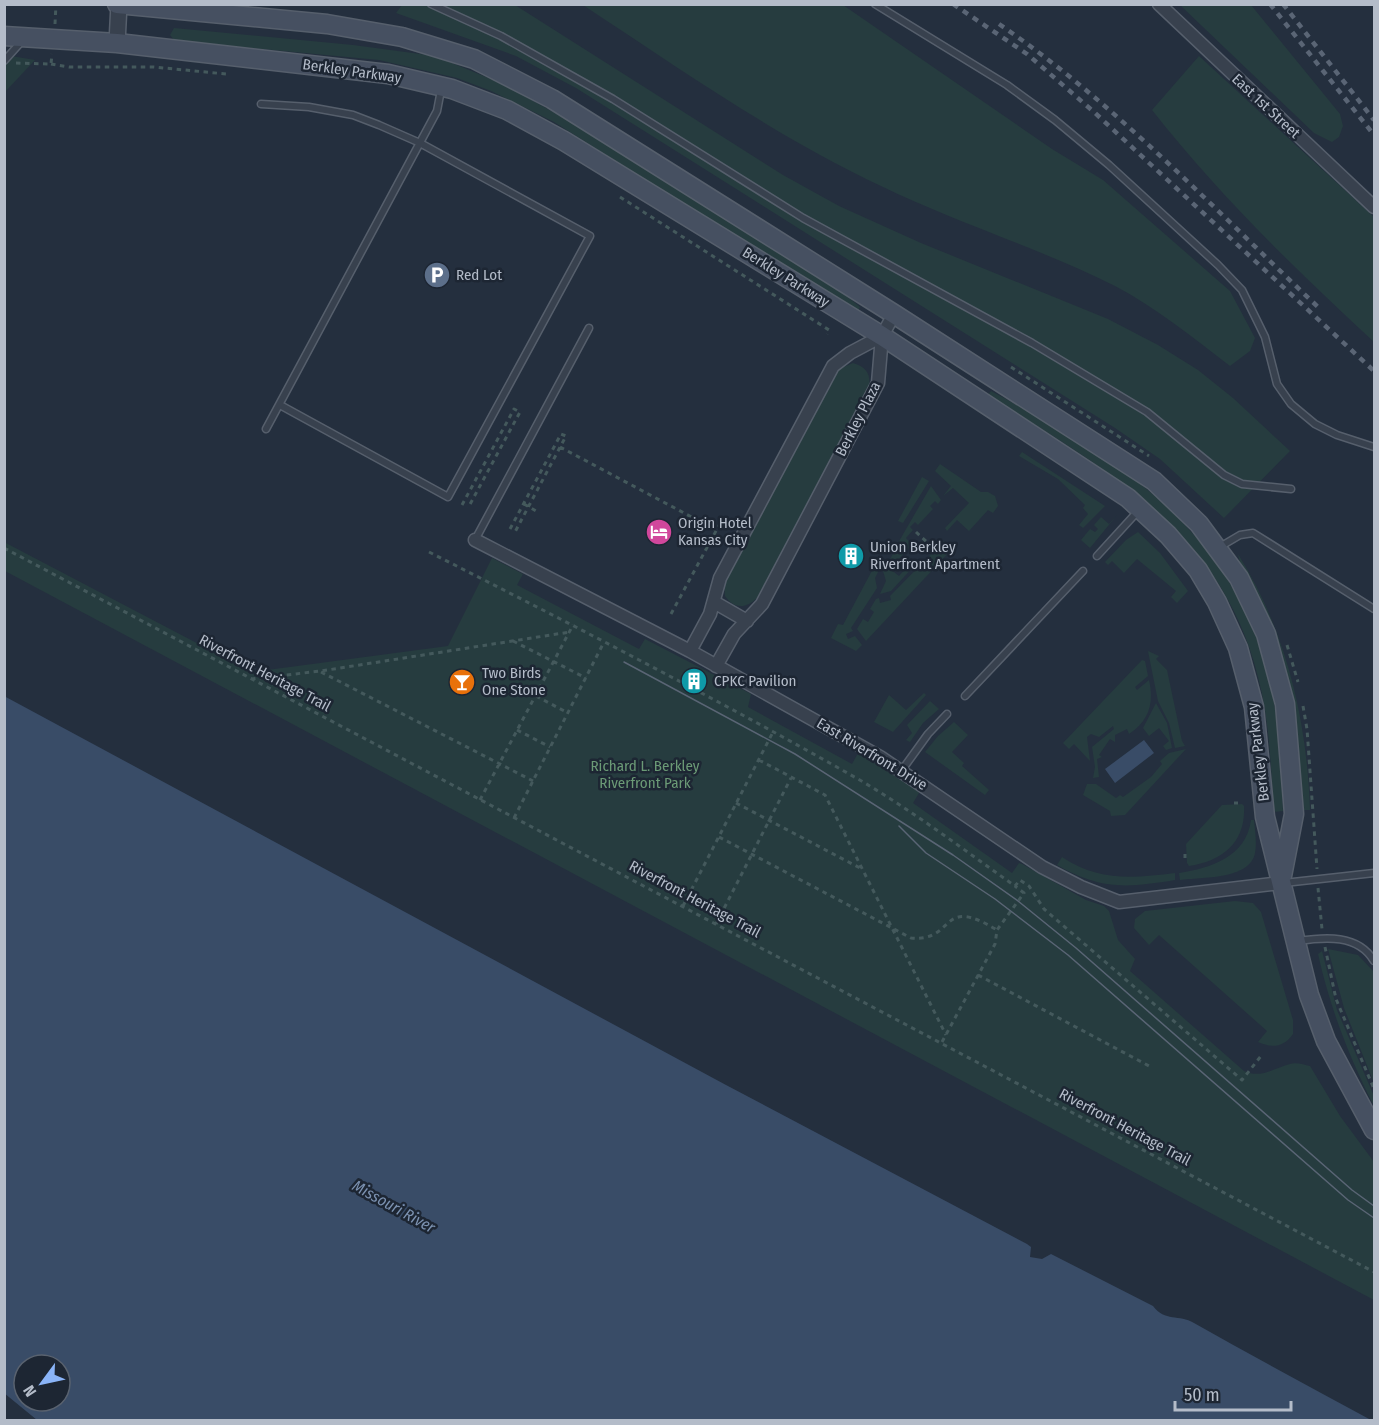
<svg xmlns="http://www.w3.org/2000/svg" width="1379" height="1425" font-family="'Fira Sans Condensed',sans-serif">
	<style>
		.green { fill: #263c3f }
		.water { fill: #394c67; fill-rule: evenodd }
		.lines { fill: none; stroke-linecap: round; stroke-linejoin: round }
		.service-casing { stroke: #565f6c; stroke-width: 9 }
		.minor-casing { stroke: #565f6c; stroke-width: 15 }
		.tertiary-casing { stroke: #565f6c; stroke-width: 18 }
		.secondary-casing { stroke: #565f6c; stroke-width: 21 }
		.path { stroke: #44595c; stroke-width: 3; stroke-dasharray: 4.5 4.5; stroke-linecap: butt }
		.service { stroke: #38414e; stroke-width: 6 }
		.minor { stroke: #38414e; stroke-width: 12 }
		.tertiary { stroke: #38414e; stroke-width: 15 }
		.secondary { stroke: #465061; stroke-width: 18 }
		.tram { stroke: #5a6575; stroke-width: 1.5 }
		.rail { stroke: #5a6575; stroke-width: 4.5; stroke-dasharray: 6 6; stroke-linecap: butt }
		.labels { text-anchor: middle; stroke-width: 5; stroke-linejoin: round; paint-order: stroke }
		.street-label { font-size: 15px; fill: #b4bcc9; stroke: #1d2633 }
		.poi-label { font-size: 15px; fill: #b4bcc9; stroke: #1d2633; text-anchor: start }
		.park-label { font-size: 15px; fill: #6b9a76; stroke: #1d2633 }
		.water-label { font-size: 16px; font-style: italic; fill: #7c92b1; stroke: #1d2633 }
	</style>
	<rect width="100%" height="100%" fill="#242f3e"/>
	<path class="green" d="M402,5H515L783,175L839,206L921,243L1108,319L1158,345L1198,370L1233,398L1290,451L1224,518L1160,459L1115,428L576,88L516,56L396,13Z
		M583,5H843L1052,149L1103,180L1230,291L1255,338L1250,351L1230,366C1194,338 1155,307 1115,286C1039,248 957,223 881,186C775,136 680,69 583,5Z
		M1180,5H1251L1340,114L1343,126L1339,137L1332,142L1314,133Z
		M174,28L353,45L435,56L503,84L585,130L843,293L860,307L857,313L554,122L491,91L457,78L379,60L175,41L170,35Z
		M5,55L35,60L5,92Z
		M1199,56L1374,217V342C1295,269 1219,195 1152,110Z
		M853,363C867,367 871,375 869,388L757,598C746,609 734,609 725,596L724,583L839,369Z
		M991,391C1115,456 1232,530 1268,675C1280,720 1280,766 1283,811L1274,812C1271,772 1270,732 1262,694C1230,535 1112,474 988,395Z
		M1022,452L1105,506L1083,528L1079,525L1088,514L1083,508L1085,505L1058,479L1019,456Z
		M940,464L981,492H988L995,496L998,506L993,513L988,510L969,531L957,520L947,531L945,528L969,503L953,488L943,496L951,486L935,471Z
		M922,477L929,481L903,523L898,521Z
		M931,486L941,500L938,504L935,501L930,506L933,509L918,525L915,522L910,527L913,530L906,538L912,545L906,551L898,543Z
		M1117,515L1090,548L1081,540L1090,529L1095,532L1098,529L1094,525L1101,517L1109,524Z
		M1138,532L1160,553L1188,591L1177,603L1171,597L1176,591L1137,559L1124,573L1112,561L1108,565L1105,562L1126,540Z
		M944,541L952,549L866,641L857,629L863,619L868,622L874,612L870,609L876,599L879,598L880,603L891,600L890,596Z
		M4,542L252,672L448,646L492,558L523,574L517,585L639,649L645,639L751,694L748,707L852,764L857,755H861L918,790L919,793L913,803L1012,873L1019,863L1022,864L1086,900L1104,906L1109,911L1118,940L1135,959L1130,971L1244,1071C1261,1079 1274,1068 1290,1064C1297,1062 1304,1065 1310,1066L1340,1116L1374,1162V1300L5,571Z
		M897,547L904,553L890,569L899,576L906,568L901,562L907,556L916,564L891,591L880,594L886,581L883,571Z
		M1238,554C1286,631 1307,719 1310,810H1303C1297,715 1290,647 1240,563Z
		M875,565L880,568L875,578L877,588L851,628L853,631L846,634L848,639L855,636L862,645L856,651L831,638L838,624L843,625Z
		M1148,651L1159,656L1156,659L1167,670L1182,741L1185,746L1175,748L1169,723L1158,701Z
		M1142,660L1145,661L1148,676L1135,687L1137,690L1149,680C1154,702 1150,720 1129,734L1127,729L1115,735V742L1110,739L1099,755L1102,757L1097,759L1099,777L1093,778L1095,767L1092,747L1114,729L1113,726L1099,737L1091,734L1087,737L1090,761L1074,744L1069,749L1063,743Z
		M924,693L926,695L893,732L874,722L889,695L906,710Z
		M930,701L939,709L923,723L910,742L906,740L912,733L907,725Z
		M1156,703L1167,723L1172,748L1166,750L1163,746L1169,741L1159,728L1149,736L1143,728Z
		M954,722L968,735L952,752L964,763L962,766L989,790L985,795L925,752L938,736Z
		M1186,749L1125,815L1111,816L1110,811L1083,795L1087,784H1096L1116,798L1120,795L1123,797L1151,777L1162,764L1160,761L1169,753Z
		M1242,804L1244,806C1246,842 1223,861 1189,866L1187,863L1186,844L1222,805Z
		M1251,820H1254C1255,830 1257,843 1255,853C1250,880 1201,877 1180,880L1179,873C1211,868 1246,857 1251,820Z
		M1062,857C1099,882 1134,878 1175,873V880C1126,888 1101,890 1057,865Z
		M1235,901L1253,903L1261,912L1293,1020V1034C1283,1048 1272,1048 1258,1042L1267,1031L1159,935L1149,945L1134,928L1135,919L1145,911Z
		M1328,949L1358,955L1374,972V1083L1344,1008Z
		M1322,951L1337,1010L1374,1096V1106C1349,1057 1330,1008 1318,954Z"/>
	<path class="water" d="M4,696L726,1085L1027,1244L1031,1247L1030,1257L1042,1259L1051,1254L1153,1306C1165,1322 1179,1314 1194,1323C1252,1356 1312,1388 1371,1420H37L4,1393ZM24,1365H60V1401H24Z
		M1144,740L1154,753L1115,783L1105,769Z"/>
	<g class="lines">
		<defs>
			<path id="service" d="M431,4L501,36L613,99L803,218L1032,343L1147,412L1224,475L1242,484L1291,489
				M875,4L1007,85L1055,120L1109,165L1218,265L1242,290L1265,337L1277,384L1291,404L1315,424L1337,435L1374,447
				M4,61L22,41
				M261,104L309,107L353,115L379,125L420,143L590,236L448,497L280,405
				M266,429L437,111L441,90
				M475,540L589,328
				M1218,548L1240,535L1253,533L1374,609
				M1097,556L1139,510
				M965,696L1083,571
				M902,770L928,734L947,714
				M1284,883L1374,873
				M1298,941C1325,937 1358,934 1374,961"/>
			<path id="minor" d="M1159,4L1374,207
				M882,336L894,314
				M475,540L690,651L880,757L1042,867L1081,887L1119,902L1280,883
				M714,602L747,621
				M690,651L710,614L720,578L833,366L850,353L882,336L878,383L762,604L734,634L716,666"/>
			<path id="tertiary" d="M117,43L119,4"/>
			<path id="secondary" d="M117,4L327,24L402,37L474,59L552,99L894,314L1154,481L1199,524L1239,578L1266,634L1285,704L1294,814L1282,876
				M4,36L117,43L388,74L452,89L507,110L564,141L882,336L1128,498L1168,535L1198,570L1217,602L1238,648L1254,707L1265,817L1309,995L1326,1041L1374,1130"/>
		</defs>
		<use href="#service" class="service-casing"/>
		<use href="#minor" class="minor-casing"/>
		<use href="#tertiary" class="tertiary-casing"/>
		<use href="#secondary" class="secondary-casing"/>
		<path class="path" d="M55,24L56,4
			M16,63L51,64L52,54
			M51,64L69,67H154L226,74
			M620,197L829,330L827,334
			M1011,367L1149,456
			M560,447L716,530
			M524,504L536,511
			M462,505L514,409L520,412L468,508
			M510,529L561,434L566,436L515,532
			M916,532L928,543
			M4,548L1374,1272
			M429,552C573,625 717,699 858,779C913,811 964,850 1015,886L1020,880L1029,886L1044,909L1242,1080L1261,1056
			M671,614L723,518L727,520
			M513,641L586,678
			M1287,645L1298,682
			M321,672L533,781
			M251,679L321,671L570,632
			M536,696L568,713
			M1303,706L1307,729L1317,869
			M517,730L550,747
			M759,760L825,795L946,1035
			M480,800L573,625
			M736,803L860,868
			M1234,803H1238
			M514,818L604,642
			M719,837L911,938C957,942 938,894 997,930
			M1185,854V858
			M1318,888L1322,929
			M683,906L773,732
			M716,924L791,778
			M1325,947L1336,999L1374,1089
			M978,975L1151,1067
			M942,1042L995,944L997,930L1024,893L1015,886"/>
		<use href="#service" class="service"/>
		<use href="#minor" class="minor"/>
		<use href="#tertiary" class="tertiary"/>
		<use href="#secondary" class="secondary"/>
		<path class="tram" d="M624,662L795,754L953,855L1018,901L1076,948L1352,1190L1374,1206
			M899,826L926,853L995,899L1068,955L1348,1200L1374,1218"/>
		<path class="rail" d="M953,4L1027,54L1094,112L1374,371
			M1270,4L1374,135
			M1283,4L1374,120
			M999,24C1115,103 1216,211 1318,307"/>
	</g>
	<defs>
		<symbol id="parking-disc" viewBox="-11 -11 22 22"><circle r="9.5" fill="#5c6f8a" stroke="#1d2633"/><path d="M-3.5-5.5H1a3.5 3.5 0 0 1 0 7H-1V5.5H-3.5ZM-1-3.4V-.6H.8a1.4 1.4 0 0 0 0-2.8Z" fill="#fff"/></symbol>
		<symbol id="hotel-disc" viewBox="-11 -11 22 22"><circle r="9.5" fill="#d1479c" stroke="#1d2633"/><path d="M-6-4.5h1.5V1H6V5H4.5V3h-9V5H-6ZM-4 0a1.8 1.8 0 1 1 3.6 0ZM.5 0V-2.5h3Q6-2.5 6 0Z" fill="#fff"/></symbol>
		<symbol id="building-disc" viewBox="-11 -11 22 22"><circle r="9.5" fill="#0f9aa8" stroke="#1d2633"/><path d="M-4-6H4V6H1V3H-1V6H-4ZM-2.5-4.3h1.7v1.8h-1.7ZM.8-4.3h1.7v1.8H.8ZM-2.5-1h1.7V.8h-1.7ZM.8-1h1.7V.8H.8Z" fill="#fff"/></symbol>
		<symbol id="bar-disc" viewBox="-11 -11 22 22"><circle r="9.5" fill="#e8710a" stroke="#1d2633"/><path d="M-6-5H6L.8 .8V4.5H3.5V6h-7V4.5H-.8V.8Z" fill="#fff"/></symbol>
	</defs>
	<g fill-rule="evenodd">
		<use href="#parking-disc" x="422" y="260" width="30" height="30"/>
		<use href="#hotel-disc" x="644" y="517" width="30" height="30"/>
		<use href="#building-disc" x="836" y="541" width="30" height="30"/>
		<use href="#building-disc" x="679" y="666" width="30" height="30"/>
		<use href="#bar-disc" x="447" y="667" width="30" height="30"/>
	</g>
	<g class="labels">
		<g class="street-label">
			<text transform="translate(352 71) rotate(8)" y="5">Berkley Parkway</text>
			<text transform="translate(1266 106) rotate(43)" y="5">East 1st Street</text>
			<text transform="translate(786 277) rotate(32)" y="5">Berkley Parkway</text>
			<text transform="translate(858 419) rotate(-63)" y="5">Berkley Plaza</text>
			<text transform="translate(265 673) rotate(28)" y="5">Riverfront Heritage Trail</text>
			<text transform="translate(1258 752) rotate(-97)" y="5">Berkley Parkway</text>
			<text transform="translate(872 754) rotate(31)" y="5">East Riverfront Drive</text>
			<text transform="translate(695 899) rotate(28)" y="5">Riverfront Heritage Trail</text>
			<text transform="translate(1125 1127) rotate(28)" y="5">Riverfront Heritage Trail</text>
		</g>
		<g class="poi-label">
			<text x="456" y="280">Red Lot</text>
			<text x="678" y="528">Origin Hotel<tspan x="678" dy="17">Kansas City</tspan></text>
			<text x="870" y="552">Union Berkley<tspan x="870" dy="17">Riverfront Apartment</tspan></text>
			<text x="482" y="678">Two Birds<tspan x="482" dy="17">One Stone</tspan></text>
			<text x="714" y="686">CPKC Pavilion</text>
		</g>
		<g class="park-label">
			<text x="645" y="771">Richard L. Berkley<tspan x="645" dy="17">Riverfront Park</tspan></text>
		</g>
		<g class="water-label">
			<text transform="translate(394 1206) rotate(29)" y="6">Missouri River</text>
		</g>
	</g>
	<rect width="1379" height="1425" fill="none" stroke="#b4bcc9" stroke-width="12"/>
	<g transform="translate(42 1383) rotate(237)"><circle r="28" fill="#1d2633" stroke="#59626f" stroke-width="1.5"/>
	<path d="M0-4.5L10 22L0 15L-10 22Z" fill="#8ab4f8"/>
	<text y="-9" font-size="16" font-weight="bold" text-anchor="middle" fill="#b4bcc9">N</text>
	</g>
	<path d="M1175 1401v9h116v-9" fill="none" stroke="#b4bcc9" stroke-width="3"/>
	<text x="1184" y="1401" font-size="18" fill="#b4bcc9" stroke="#1d2633" stroke-width="4.5" paint-order="stroke">50 m</text>
</svg>
